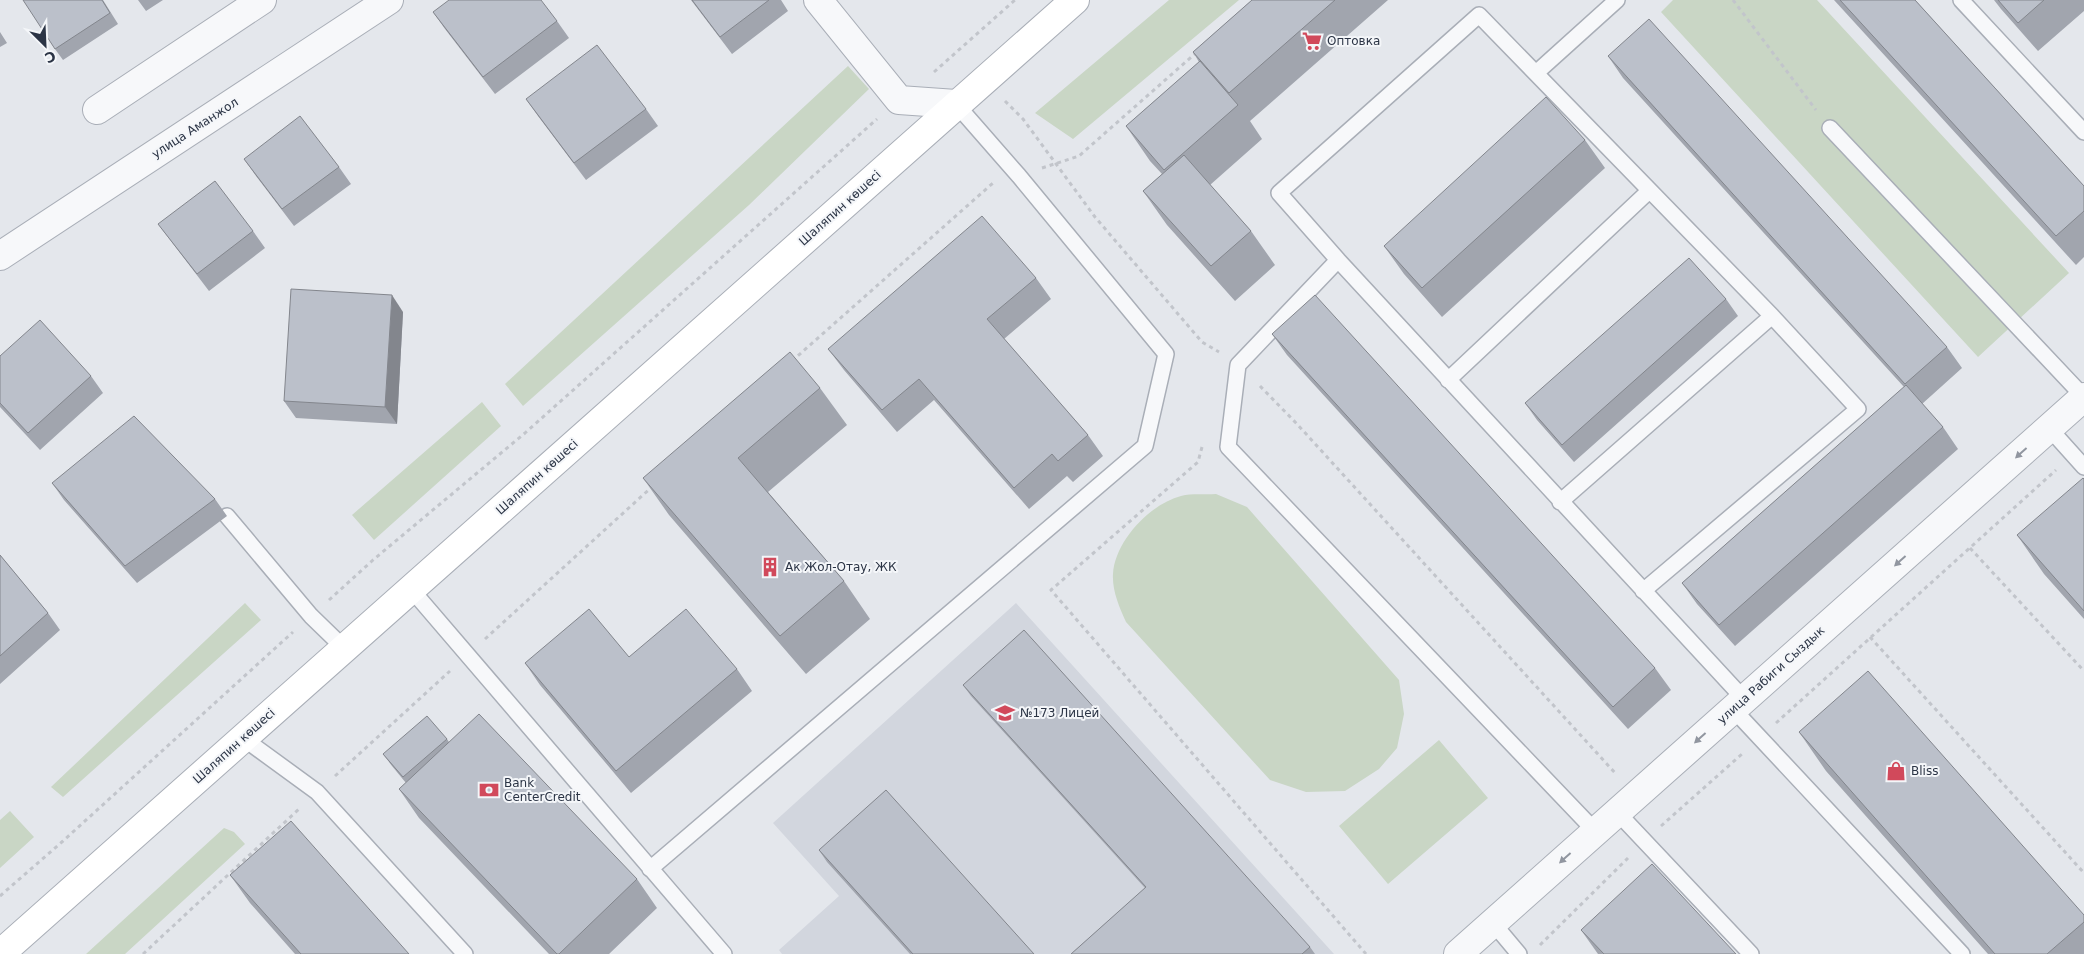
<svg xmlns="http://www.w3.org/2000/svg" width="2084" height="954" font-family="'DejaVu Sans',sans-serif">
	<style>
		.built { fill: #d2d6de }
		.green { fill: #c9d6c5 }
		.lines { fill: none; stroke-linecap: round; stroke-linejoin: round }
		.service-casing { stroke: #a9aeb7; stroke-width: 18 }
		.minor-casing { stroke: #a9aeb7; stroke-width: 30 }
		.secondary-casing { stroke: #a9aeb7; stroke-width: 30 }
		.path { stroke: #c2c5cb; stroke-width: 3; stroke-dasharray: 4 4; stroke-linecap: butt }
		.service { stroke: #f7f8fa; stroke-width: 15 }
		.minor { stroke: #f7f8fa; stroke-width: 28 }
		.secondary { stroke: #fff; stroke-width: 28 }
		.wall { fill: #a1a5ae }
		.shaded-wall { fill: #83868d }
		.building { fill: #bbc0ca; stroke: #83868d }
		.oneway { fill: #9196a0 }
		.labels { text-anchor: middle; stroke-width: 4; stroke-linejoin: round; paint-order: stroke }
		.poi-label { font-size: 12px; fill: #2b3445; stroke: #f4f6f9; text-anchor: start }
		.street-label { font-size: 12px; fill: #2b3445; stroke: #f4f6f9 }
	</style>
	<rect width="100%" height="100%" fill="#e4e7ec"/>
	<path class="built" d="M1016,603L1334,954H782L779,950L839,896L773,823Z"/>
	<path class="green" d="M1169,0H1239L1073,139L1035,113Z
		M1673,0H1817L2069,273L1978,357L1661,12Z
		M848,66L869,89L749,205L523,406L505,384Z
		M482,402L501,426L374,540L352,515Z
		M1216,494L1247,507L1399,680L1404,714L1397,748L1379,769L1345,791L1306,792L1270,780L1126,622C1119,607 1112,590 1113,574C1115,541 1150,504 1181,496C1192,493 1205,495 1216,494Z
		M245,603L261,620L63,797L51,787Z
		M1439,740L1488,798L1388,884L1339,826Z
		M10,811L34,837L0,868V820Z
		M224,828L234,832L245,844L125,954H86Z"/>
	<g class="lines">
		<defs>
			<path id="service" d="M1961,0L2084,132
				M1536,73L1617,0
				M1830,128L2084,397
				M1338,260L1279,193L1479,15L1772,316
				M1448,380L1649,191
				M2049,428L2084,467
				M1560,502L1772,316L1858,409L1643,591
				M227,516L311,616L344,648
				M411,589L724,954
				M1733,709L1962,954
				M243,738L317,792L465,954
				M1617,812L1751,954
				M1595,831L1228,447L1238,365L1338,260L1744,699
				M650,869L1145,446L1166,354L1019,176L956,104
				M1493,923L1519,954"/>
			<path id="minor" d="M818,0L899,100L956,104
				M97,110L262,0
				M0,256L389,0
				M1458,954L2084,397"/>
			<path id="secondary" d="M0,954L1075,0"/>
		</defs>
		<use href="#service" class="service-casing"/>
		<use href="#minor" class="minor-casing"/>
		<use href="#secondary" class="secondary-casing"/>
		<path class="path" d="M1733,0L1816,110
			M934,72L1015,0
			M1005,101L1023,119L1095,217L1202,342L1219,352
			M1042,168L1079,156L1197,52
			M792,361L993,183
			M1260,386L1297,424L1616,774
			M1202,447L1198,462L1051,590L1366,954
			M1970,548L2084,671
			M329,600L373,560L525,433L877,119
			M1870,637L2084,873
			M485,639L654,485
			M1776,723L2056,470
			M335,776L450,671
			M1661,826L1742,754
			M0,896L63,841L293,632
			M1540,945L1628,858
			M143,954L299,809"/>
		<use href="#service" class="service"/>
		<use href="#minor" class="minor"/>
		<use href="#secondary" class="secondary"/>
	</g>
	<path class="wall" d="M103,0L118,24L63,60L55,49Z
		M138,0H163L146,11Z
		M691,0H781L788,11L732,54Z
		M1252,0H1388L1250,121L1262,139L1210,185L1251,231L1275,265L1235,301L1167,225L1143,191L1162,174L1150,161L1126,126L1199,62L1193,52Z
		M1834,0H1915L2084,186V257L2076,265Z
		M1994,0H2084V11L2038,51L2001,9Z
		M433,12L557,21L569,38L495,94L445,29Z
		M0,32L7,43L0,47Z
		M1608,56L1947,347L1962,368L1922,404L1943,427L1958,449L1735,646L1697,604L1682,583L1904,387L1623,78Z
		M526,99L646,109L658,126L586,180L538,116Z
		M1585,140L1605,168L1442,317L1404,274L1384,246Z
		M244,159L339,167L351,184L294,226L256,176Z
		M158,224L253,231L265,248L209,291Z
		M1036,278L1051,299L1004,339L1088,435L1103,456L1073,482L1067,476L1029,509L934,400L897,432L844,370L828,349Z
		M1726,299L1738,316L1574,462L1537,420L1525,403Z
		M403,312L397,424L296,418L284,401Z
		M1272,334L1655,668L1671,690L1628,729L1287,355Z
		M0,356L91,376L103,393L40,450L0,407Z
		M820,388L847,425L768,492L844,581L870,619L806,674L669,515L643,478Z
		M2084,479V619L2044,574L2017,535Z
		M52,483L215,499L227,516L137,583L64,500Z
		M0,555L48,613L60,630L0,684Z
		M629,657L737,669L752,691L631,793L540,685L525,663Z
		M963,685L1310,947L1315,954H1071L1145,888L971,696Z
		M1799,732L2084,915V954H1988L1826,771Z
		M447,739L449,742L637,879L657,908L609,954H549L419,818L399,789L406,783L392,766L383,754Z
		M819,850L1034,954H910L827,862Z
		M230,875L409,954H295L250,903Z
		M1581,930L1736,954H1598Z"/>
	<path class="shaded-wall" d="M392,295L403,312L397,424L385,407Z"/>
	<path class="building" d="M23,0H102L110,13L55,49Z
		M449,0H541L557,21L483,77L433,12Z
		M692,0H769L720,37Z
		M1252,0H1335L1229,93L1193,52Z
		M1840,0H1915L2084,186V211L2056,236Z
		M1998,0H2044L2018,23Z
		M1649,19L1947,347L1905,384L1608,56Z
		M597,45L646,109L574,163L526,99Z
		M1200,61L1238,105L1164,170L1126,126Z
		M1546,97L1585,140L1422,288L1384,246Z
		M300,116L339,167L282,209L244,159Z
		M1184,155L1251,231L1211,266L1143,191Z
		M215,181L253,231L197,274L158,224Z
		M982,216L1036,278L987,319L1088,435L1058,461L1052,454L1014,488L919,379L882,410L828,349Z
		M1689,258L1726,299L1562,445L1525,403Z
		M291,289L392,295L385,407L284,401Z
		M1315,295L1655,668L1613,707L1272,334Z
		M40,320L91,376L28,433L0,403V356Z
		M790,352L820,388L738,458L844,581L780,636L643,478Z
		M1906,385L1943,427L1719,625L1682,583Z
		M134,416L215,499L125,566L52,483Z
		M2083,478L2084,479V611L2017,535Z
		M0,555L48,613L0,656Z
		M589,609L629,657L686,609L737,669L616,771L525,663Z
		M1024,630L1310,947L1302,954H1071L1146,887L963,685Z
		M1868,671L2084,915V922L2047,954H1995L1799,732Z
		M479,714L637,879L559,954H557L399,789Z
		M427,716L447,739L403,777L383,754Z
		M886,790L1034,954H913L819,850Z
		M291,821L409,954H301L230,875Z
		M1652,864L1736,954H1604L1581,930Z"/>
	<defs><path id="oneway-solid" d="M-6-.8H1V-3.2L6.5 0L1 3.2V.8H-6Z" transform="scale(1.25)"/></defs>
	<g class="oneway">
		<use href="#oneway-solid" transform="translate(2021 453) rotate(138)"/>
		<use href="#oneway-solid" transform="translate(1900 561) rotate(138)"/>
		<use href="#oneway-solid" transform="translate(1700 738) rotate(138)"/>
		<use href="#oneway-solid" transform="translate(1565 858) rotate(138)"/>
	</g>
	<defs>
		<symbol id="supermarket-bare" viewBox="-9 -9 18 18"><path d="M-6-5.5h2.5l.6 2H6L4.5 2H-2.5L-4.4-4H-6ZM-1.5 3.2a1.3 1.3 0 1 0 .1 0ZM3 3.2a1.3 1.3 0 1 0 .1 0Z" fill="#d1495b" stroke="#f4f6f9" stroke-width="2.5" paint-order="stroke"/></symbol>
		<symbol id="building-bare" viewBox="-9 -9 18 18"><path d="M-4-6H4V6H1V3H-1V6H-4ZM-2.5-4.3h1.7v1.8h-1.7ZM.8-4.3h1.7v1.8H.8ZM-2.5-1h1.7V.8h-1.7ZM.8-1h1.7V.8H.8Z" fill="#d1495b" stroke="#f4f6f9" stroke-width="2.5" paint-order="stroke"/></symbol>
		<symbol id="school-bare" viewBox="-9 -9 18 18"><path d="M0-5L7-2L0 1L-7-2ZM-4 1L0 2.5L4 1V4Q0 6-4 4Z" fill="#d1495b" stroke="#f4f6f9" stroke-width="2.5" paint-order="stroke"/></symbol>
		<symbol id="shop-bare" viewBox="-9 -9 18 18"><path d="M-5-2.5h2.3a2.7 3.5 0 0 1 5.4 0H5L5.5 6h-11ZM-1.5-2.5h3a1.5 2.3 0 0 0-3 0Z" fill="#d1495b" stroke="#f4f6f9" stroke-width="2.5" paint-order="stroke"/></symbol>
		<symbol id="bank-bare" viewBox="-9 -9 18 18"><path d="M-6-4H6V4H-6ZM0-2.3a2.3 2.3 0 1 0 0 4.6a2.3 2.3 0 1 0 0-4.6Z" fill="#d1495b" stroke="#f4f6f9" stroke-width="2.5" paint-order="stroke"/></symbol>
	</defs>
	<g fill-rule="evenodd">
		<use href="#supermarket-bare" x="1298" y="27" width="28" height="28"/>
		<use href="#building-bare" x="756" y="553" width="28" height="28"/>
		<use href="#school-bare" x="991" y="699" width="28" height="28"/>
		<use href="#shop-bare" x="1882" y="757" width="28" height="28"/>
		<use href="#bank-bare" x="475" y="776" width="28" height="28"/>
	</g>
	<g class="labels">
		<g class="poi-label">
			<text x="1327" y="45">Оптовка</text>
			<text x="785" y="571">Ак Жол-Отау, ЖК</text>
			<text x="1020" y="717">№173 Лицей</text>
			<text x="1911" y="775">Bliss</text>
			<text x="504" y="787">Bank<tspan x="504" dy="14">CenterCredit</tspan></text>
		</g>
		<g class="street-label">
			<text transform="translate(195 128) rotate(-33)" y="4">улица Аманжол</text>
			<text transform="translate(840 208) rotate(-42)" y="4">Шаляпин көшесі</text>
			<text transform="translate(537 477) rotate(-42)" y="4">Шаляпин көшесі</text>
			<text transform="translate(1771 675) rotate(-42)" y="4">улица Рабиги Сыздык</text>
			<text transform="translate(234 746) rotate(-42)" y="4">Шаляпин көшесі</text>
		</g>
	</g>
	<g transform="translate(45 45) rotate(156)" stroke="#f4f6f9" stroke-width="4" paint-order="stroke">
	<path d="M0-4L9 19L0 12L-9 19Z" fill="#2b3445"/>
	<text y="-8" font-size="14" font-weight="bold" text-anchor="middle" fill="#2b3445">С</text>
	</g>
</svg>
